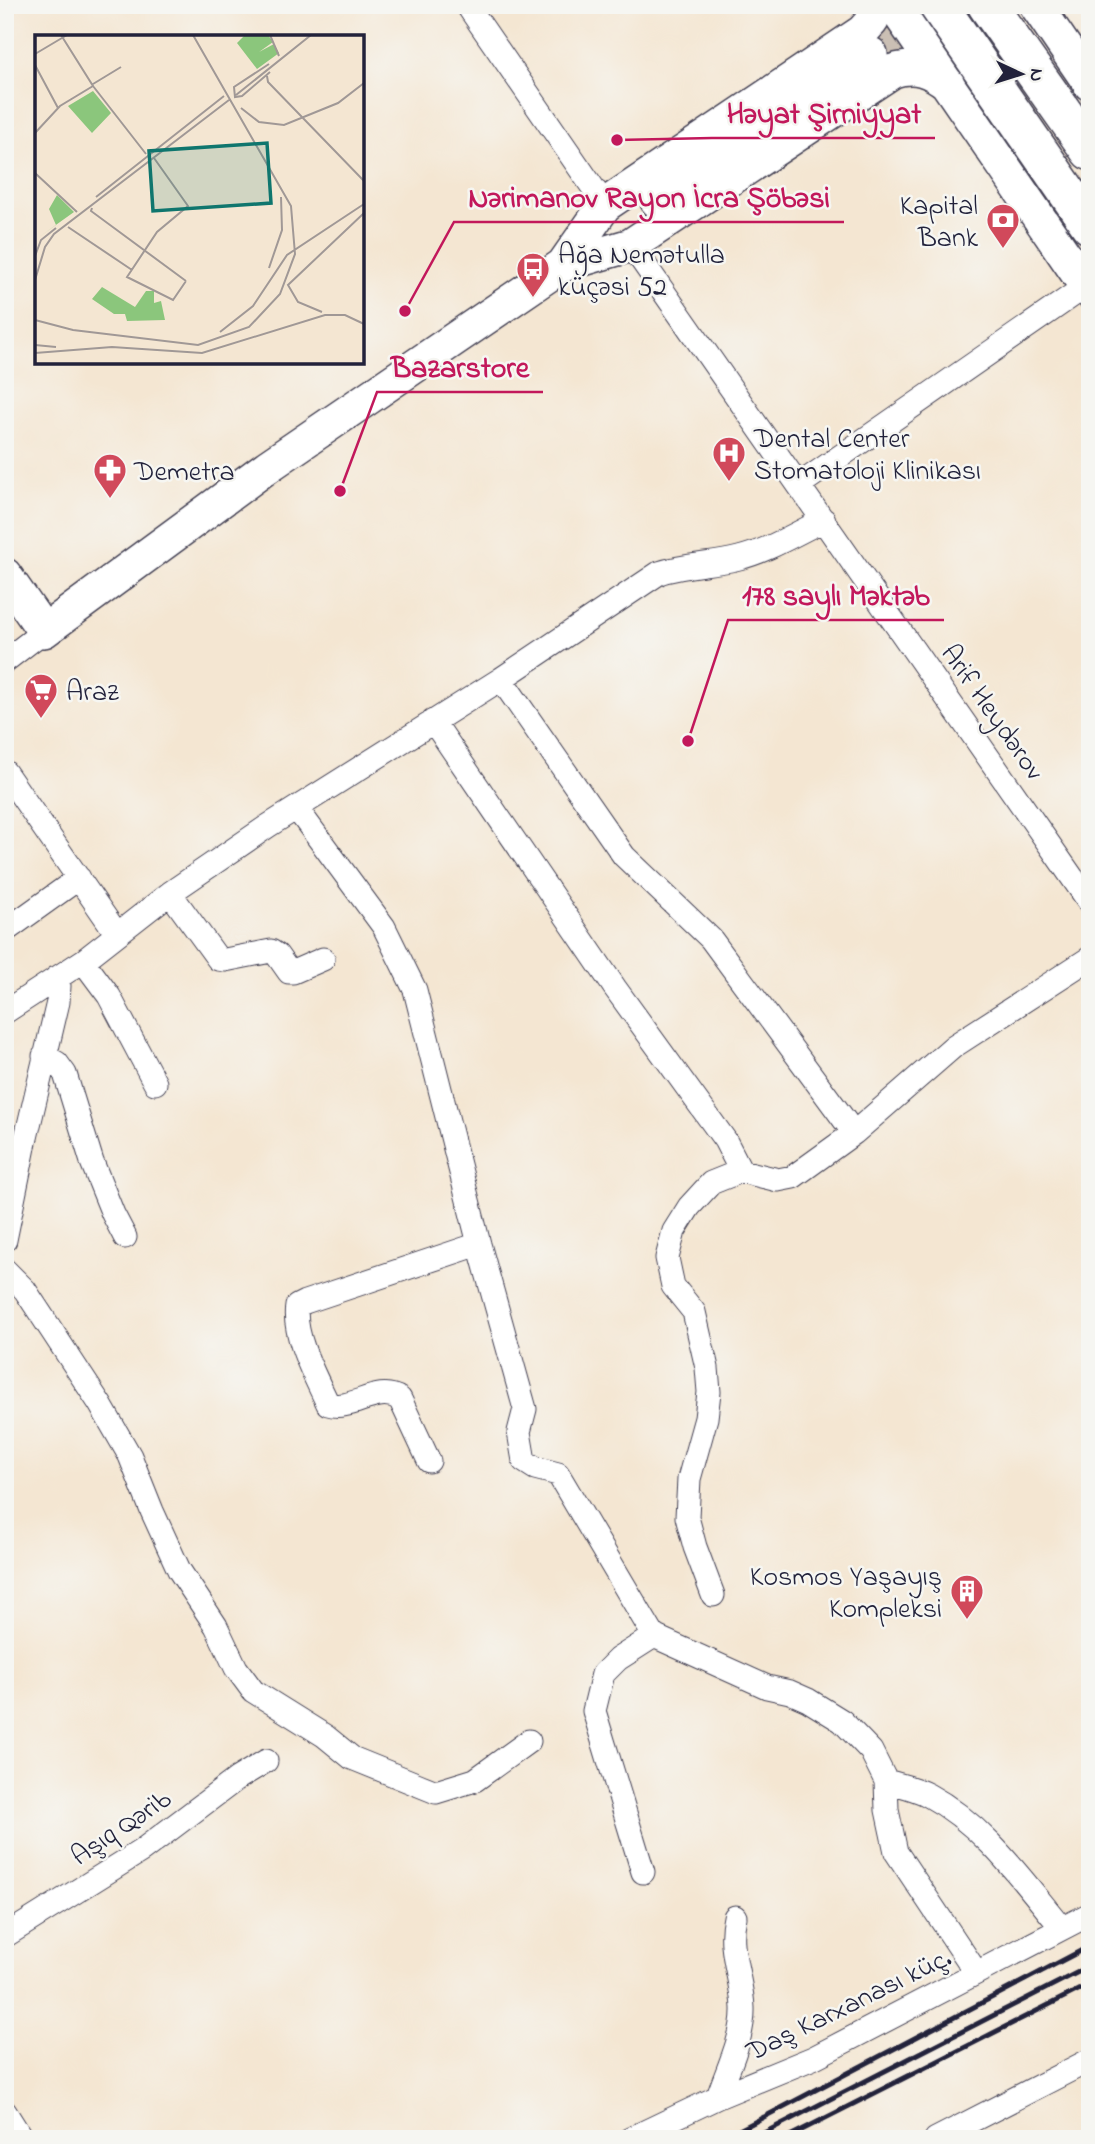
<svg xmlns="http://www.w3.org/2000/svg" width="1095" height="2144" font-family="'Indie Flower',sans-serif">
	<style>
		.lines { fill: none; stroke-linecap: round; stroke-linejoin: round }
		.secondary-tunnel { stroke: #cabfb4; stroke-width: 33; stroke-dasharray: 33 17; stroke-linecap: butt }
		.street-casing { stroke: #423f52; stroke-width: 25 }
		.secondary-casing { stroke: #423f52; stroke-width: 36 }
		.highway-casing { stroke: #423f52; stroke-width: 41 }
		.street { stroke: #fff; stroke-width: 23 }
		.secondary { stroke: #fff; stroke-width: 33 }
		.highway { stroke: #fff; stroke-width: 38 }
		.rail { stroke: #22223b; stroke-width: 5 }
		.labels { text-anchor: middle; stroke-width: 5; stroke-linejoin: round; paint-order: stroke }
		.poi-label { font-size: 28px; fill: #22223b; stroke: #f6f6f2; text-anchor: start }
		.street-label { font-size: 28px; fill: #22223b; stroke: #f6f6f2 }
		.inset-road { fill: none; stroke: #a09896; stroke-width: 2 }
		.view { fill: #0f766e; fill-opacity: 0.15; stroke: #0f766e; stroke-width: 3.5 }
		.inset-edge { fill: none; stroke: #22223b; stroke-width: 3.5 }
		.leader { fill: none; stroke: #c2185b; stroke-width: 2.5 }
		.callout-dot { fill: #c2185b; stroke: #f6f6f2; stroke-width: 2.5 }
		.callout-label { font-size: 30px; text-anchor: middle; font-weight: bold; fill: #c2185b; stroke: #f6f6f2; stroke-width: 5; stroke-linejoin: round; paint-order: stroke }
	</style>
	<rect width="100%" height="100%" fill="#f6f6f2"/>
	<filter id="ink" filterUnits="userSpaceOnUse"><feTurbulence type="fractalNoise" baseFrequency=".0143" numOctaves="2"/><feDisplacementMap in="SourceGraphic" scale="14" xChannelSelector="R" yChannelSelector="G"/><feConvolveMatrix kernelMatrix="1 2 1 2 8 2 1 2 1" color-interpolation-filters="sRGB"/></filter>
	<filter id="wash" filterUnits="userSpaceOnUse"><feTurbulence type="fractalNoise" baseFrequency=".00686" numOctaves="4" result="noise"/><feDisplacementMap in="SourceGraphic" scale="28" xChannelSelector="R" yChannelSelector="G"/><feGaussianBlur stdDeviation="1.57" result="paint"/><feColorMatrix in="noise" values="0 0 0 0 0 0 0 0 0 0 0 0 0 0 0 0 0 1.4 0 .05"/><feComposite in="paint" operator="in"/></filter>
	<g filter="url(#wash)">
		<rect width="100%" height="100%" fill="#f4e6d2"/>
	</g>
	<g filter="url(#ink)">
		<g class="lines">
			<path class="secondary-tunnel" d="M871,54L944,5"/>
			<defs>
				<path id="street" d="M467,5L605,205
					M631,245L1090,903
					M799,485L1086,286
					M5,661L44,631
					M501,679L624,856L711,939L854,1133
					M433,721L615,988L725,1140L741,1171
					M5,772L117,934
					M297,809L384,927L415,990L479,1244L525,1409L519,1432L524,1461L535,1468L558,1474L654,1636L618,1659L603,1674L594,1711L643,1872
					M170,893L218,959L225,960L271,951L277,955L289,972H293L323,959
					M5,931L79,878
					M83,961L109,996L155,1083
					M5,1012L83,961L170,893L268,826L501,679L659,573C686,564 712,565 739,558C768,551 796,533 824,520
					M44,1056L57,1063L65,1074L92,1162L113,1214L125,1237
					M5,1240L25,1142L58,1002L59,986L56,978
					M5,1270L25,1290L100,1404L130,1456L152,1511L179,1570L216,1626L236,1668L253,1691L325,1736L352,1758L436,1792L475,1780L529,1741
					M429,1461L400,1399C377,1384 352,1412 328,1404C316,1378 292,1335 297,1306L305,1302L479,1244
					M713,1595L695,1547L687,1517L689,1479L706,1418L709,1392L707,1368L694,1312L673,1286L667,1258L674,1231L689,1207L711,1183L741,1171L778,1180L793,1177L854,1133L954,1046L1090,958
					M654,1636L767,1687L790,1692L808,1700L842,1721L871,1751L886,1781C899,1785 915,1788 928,1795C984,1825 1022,1880 1062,1928
					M886,1781L887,1810L896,1852L976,1972
					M5,1936L141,1851L238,1778L266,1761
					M718,2097C727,2070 744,2037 743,2008C742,1977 727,1949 735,1917
					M5,2112L22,2139
					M630,2139L718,2097L813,2058L1090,1914
					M936,2139L1090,2060"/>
				<path id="secondary" d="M893,5L1090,292
					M1036,5L1090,84
					M657,201L871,54
					M563,265L605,205L862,32L872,21L875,5
					M5,575L44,631L267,467L563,265L631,245L893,71C916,64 930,70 948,84"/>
				<path id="highway" d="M938,5L1090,225
					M987,5L1090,151"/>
			</defs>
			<use href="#street" class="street-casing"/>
			<use href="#secondary" class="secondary-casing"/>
			<use href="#highway" class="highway-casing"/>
			<use href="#street" class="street"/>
			<use href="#secondary" class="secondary"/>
			<use href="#highway" class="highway"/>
			<path class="rail" d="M722,2139L1090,1946
				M752,2139L1090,1966
				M784,2139L1090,1984"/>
		</g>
	</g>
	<defs>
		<symbol id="bank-pin" viewBox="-11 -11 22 30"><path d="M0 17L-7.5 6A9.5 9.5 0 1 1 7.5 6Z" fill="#d1495b" stroke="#f6f6f2"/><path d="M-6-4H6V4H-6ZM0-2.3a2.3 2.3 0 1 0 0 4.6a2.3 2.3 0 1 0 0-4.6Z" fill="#fff"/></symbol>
		<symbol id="bus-pin" viewBox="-11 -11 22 30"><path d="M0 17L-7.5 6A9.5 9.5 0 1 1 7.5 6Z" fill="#d1495b" stroke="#f6f6f2"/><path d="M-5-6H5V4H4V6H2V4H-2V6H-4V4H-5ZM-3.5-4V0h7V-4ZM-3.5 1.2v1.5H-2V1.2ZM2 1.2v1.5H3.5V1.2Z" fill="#fff"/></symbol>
		<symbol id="hospital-pin" viewBox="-11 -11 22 30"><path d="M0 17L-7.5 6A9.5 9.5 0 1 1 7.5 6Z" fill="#d1495b" stroke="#f6f6f2"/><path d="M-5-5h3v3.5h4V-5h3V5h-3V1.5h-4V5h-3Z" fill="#fff"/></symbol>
		<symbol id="pharmacy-pin" viewBox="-11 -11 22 30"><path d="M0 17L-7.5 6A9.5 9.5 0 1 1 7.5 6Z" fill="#d1495b" stroke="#f6f6f2"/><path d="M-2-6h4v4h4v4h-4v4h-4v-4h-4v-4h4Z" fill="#fff"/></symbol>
		<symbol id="supermarket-pin" viewBox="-11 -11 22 30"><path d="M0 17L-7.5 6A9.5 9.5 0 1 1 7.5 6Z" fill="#d1495b" stroke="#f6f6f2"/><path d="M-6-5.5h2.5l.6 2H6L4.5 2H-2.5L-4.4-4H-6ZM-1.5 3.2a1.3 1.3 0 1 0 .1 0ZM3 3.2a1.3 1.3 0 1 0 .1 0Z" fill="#fff"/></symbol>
		<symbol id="building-pin" viewBox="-11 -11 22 30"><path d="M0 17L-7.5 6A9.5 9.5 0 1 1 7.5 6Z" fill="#d1495b" stroke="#f6f6f2"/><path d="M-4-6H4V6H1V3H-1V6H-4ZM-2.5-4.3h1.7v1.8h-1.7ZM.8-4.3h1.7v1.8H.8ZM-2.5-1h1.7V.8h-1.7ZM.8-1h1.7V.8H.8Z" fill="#fff"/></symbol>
	</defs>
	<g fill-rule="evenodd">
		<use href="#bank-pin" x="984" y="201" width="38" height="52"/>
		<use href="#bus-pin" x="514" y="250" width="38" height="52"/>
		<use href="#hospital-pin" x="710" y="434" width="38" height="52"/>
		<use href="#pharmacy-pin" x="91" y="451" width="38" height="52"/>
		<use href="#supermarket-pin" x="22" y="671" width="38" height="52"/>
		<use href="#building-pin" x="948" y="1572" width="38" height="52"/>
	</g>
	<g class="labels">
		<g class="poi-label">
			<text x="978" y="214" text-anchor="end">Kapital<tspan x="978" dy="32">Bank</tspan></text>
			<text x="558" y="263">Ağa Nemətulla<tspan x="558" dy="32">küçəsi 52</tspan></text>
			<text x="754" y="447">Dental Center<tspan x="754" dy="32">Stomatoloji Klinikası</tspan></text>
			<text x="134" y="480">Demetra</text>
			<text x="66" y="700">Araz</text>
			<text x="942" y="1585" text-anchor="end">Kosmos Yaşayış<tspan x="942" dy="32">Kompleksi</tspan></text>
		</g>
		<g class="street-label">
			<text transform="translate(994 711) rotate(55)" y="10">Arif Heydərov</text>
			<text transform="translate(120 1826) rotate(-34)" y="10">Aşıq Qərib</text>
			<text transform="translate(848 2003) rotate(-26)" y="10">Daş Karxanası küç.</text>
		</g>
	</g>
	<g transform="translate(35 35)">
		<rect width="329" height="329" fill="#f4e6d2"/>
		<path d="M210,0H233L238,7L224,17L239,9L244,18L222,34L202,8ZM58,56L76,78L57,98L33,71ZM22,160L39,177L4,202L21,190L14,174ZM67,252L100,272L111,256H119V268L126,266L130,285L92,286L90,279H79L57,264Z" fill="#8bc67c"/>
		<path class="inset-road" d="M235,0L244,21M0,19L32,0M234,29L199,52L200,62L207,61L235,37M0,30L23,73M232,41L233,47L329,146M58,49L86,32M58,51L111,119M201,60L276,0M206,73L224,87L249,90L303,68L329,48M0,98L25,71L58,51L26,0M119,123L153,171L122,197L92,242L138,265L151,246M0,138L42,177M61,162L189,61M57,173L56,176L151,246M33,192L97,235M0,221L6,205L21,193M234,233L247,195L246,162M0,245L10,212L19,199L194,65M287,277L263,267L253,250L329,178M0,285L38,295L163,310L214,292L245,259L260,219L256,171L158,0M185,297L218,271L252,220L329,169M0,310L21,312M0,318L77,312L167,318L290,280H310L329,289"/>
		<path class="view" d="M232,108L236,168L118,176L114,116Z"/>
		<rect width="329" height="329" class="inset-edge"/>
	</g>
	<path class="leader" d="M617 140L712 138H935M405 311L454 222H844M340 491L377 392H543M688 741L728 620H944"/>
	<g class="callout-dot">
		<circle cx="617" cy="140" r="7"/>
		<circle cx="405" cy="311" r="7"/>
		<circle cx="340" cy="491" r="7"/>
		<circle cx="688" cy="741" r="7"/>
	</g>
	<g class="callout-label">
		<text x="824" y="123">Həyat Şirniyyat</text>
		<text x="649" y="207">Nərimanov Rayon İcra Şöbəsi</text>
		<text x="460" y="377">Bazarstore</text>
		<text x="836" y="605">178 saylı Məktəb</text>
	</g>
	<rect width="1095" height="2144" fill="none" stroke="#f6f6f2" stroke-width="28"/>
	<g transform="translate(1021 74) rotate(94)" stroke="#f6f6f2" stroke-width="5" paint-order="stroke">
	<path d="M0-5L12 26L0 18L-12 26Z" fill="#22223b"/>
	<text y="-10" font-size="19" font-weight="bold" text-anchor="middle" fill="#22223b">N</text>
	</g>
</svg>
